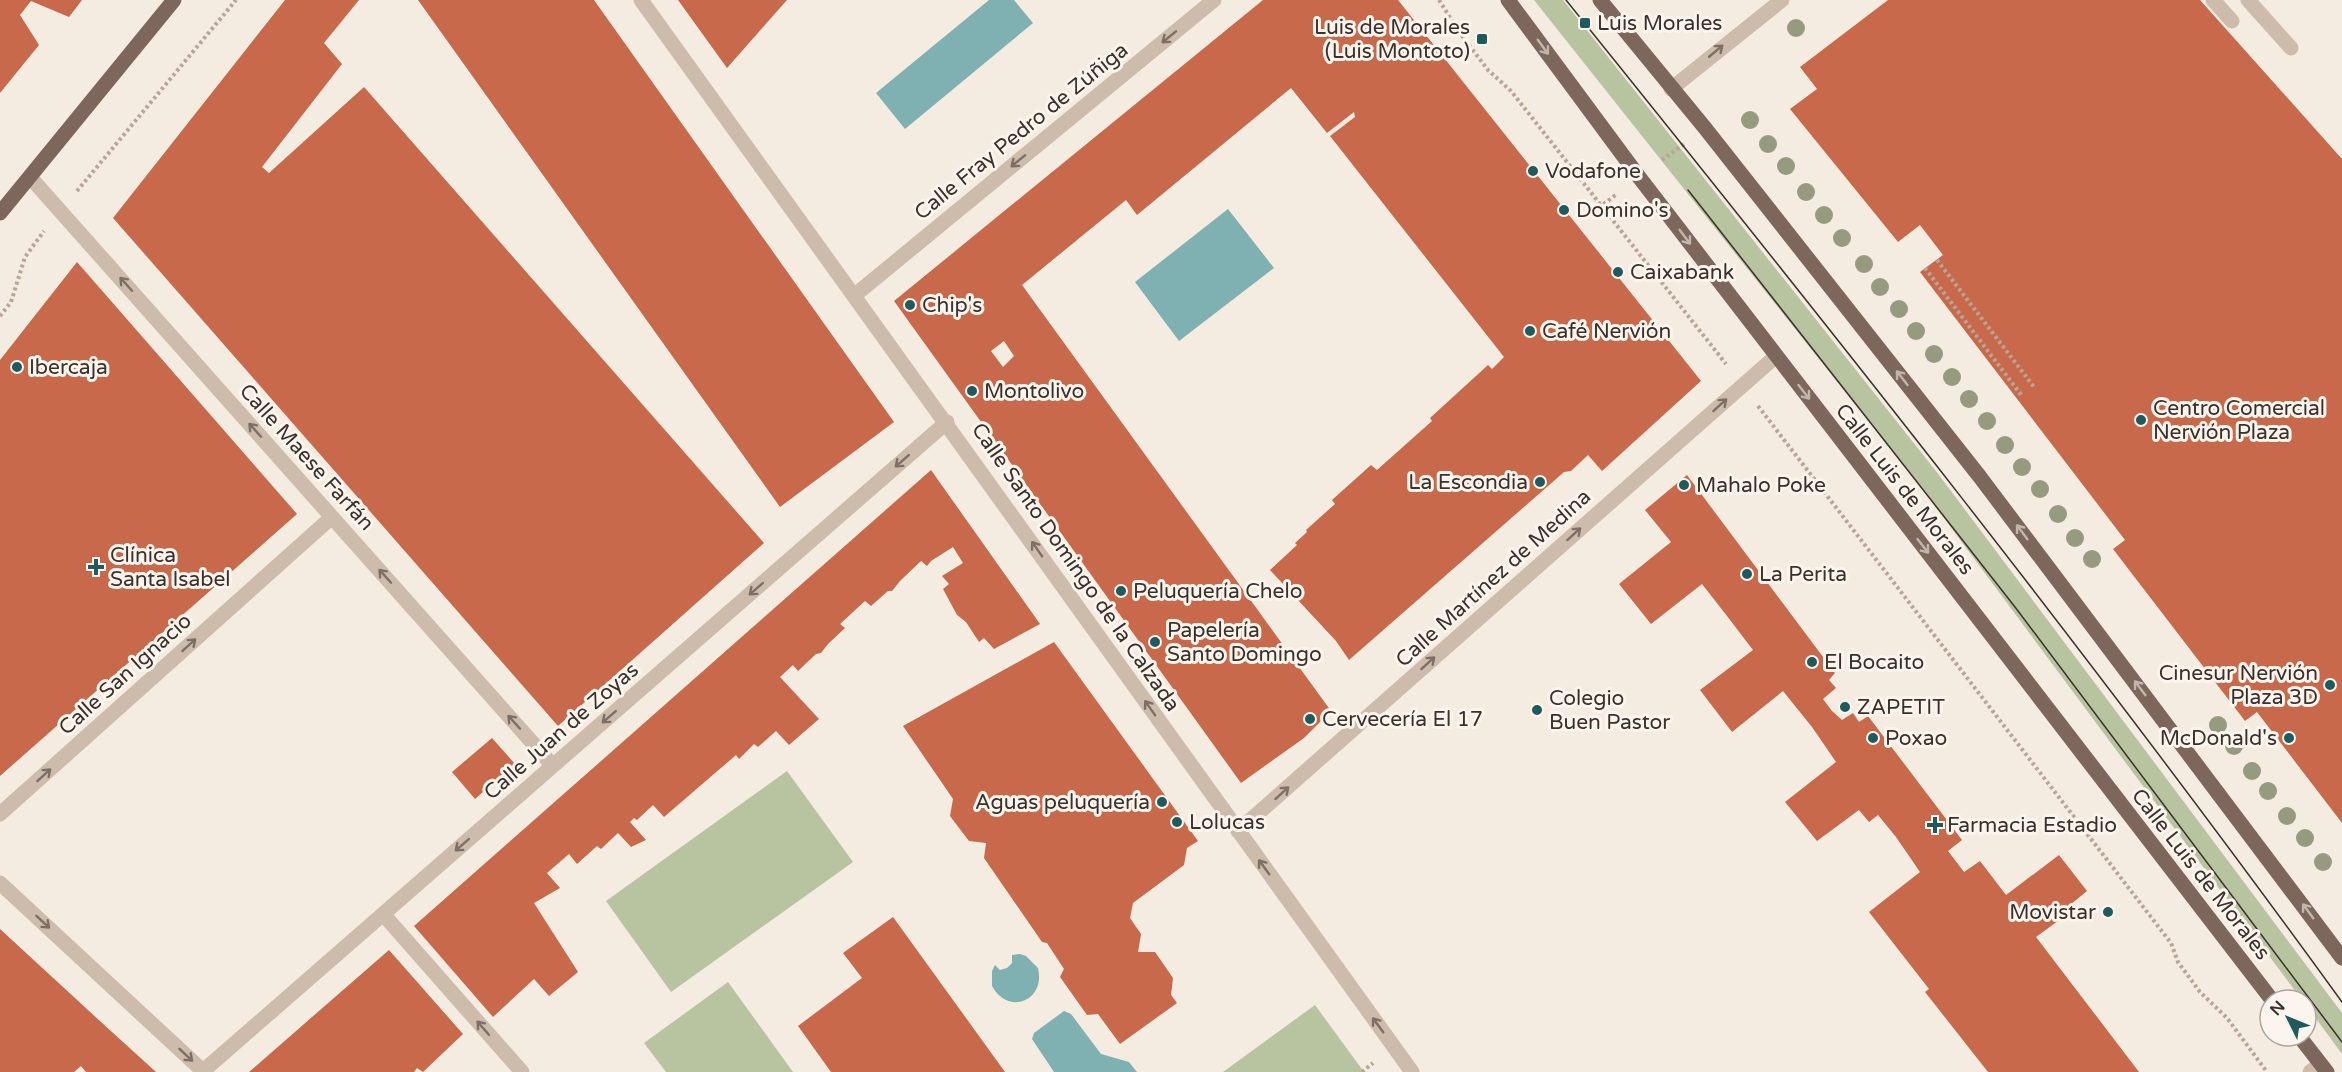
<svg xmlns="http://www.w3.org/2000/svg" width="2342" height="1072" font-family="'Varela Round',sans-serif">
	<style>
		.green { fill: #b8c4a0 }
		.water { fill: #7fb0b2 }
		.building { fill: #c8694b; fill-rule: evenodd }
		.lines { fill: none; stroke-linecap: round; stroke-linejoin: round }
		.path { stroke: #b9a596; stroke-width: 4; stroke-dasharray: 3 3; stroke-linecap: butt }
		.minor { stroke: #cdbbac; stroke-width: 15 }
		.major { stroke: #7d675c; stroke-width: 15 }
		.tram { stroke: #3b302b; stroke-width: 1.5 }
		.tree { fill: #969b7f }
		.oneway { stroke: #7d6f65 }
		.oneway2 { stroke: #c2b5ac }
		.poi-dot { fill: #1f5a5e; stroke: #fbf5ee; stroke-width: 2 }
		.labels { text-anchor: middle; stroke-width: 6; stroke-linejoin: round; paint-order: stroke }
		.poi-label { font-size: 21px; fill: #3b302b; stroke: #fbf5ee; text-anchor: start }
		.street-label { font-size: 21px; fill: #3b302b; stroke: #fbf5ee }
	</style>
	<rect width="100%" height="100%" fill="#f4ebe1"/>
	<path class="green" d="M1534,0H1563L1939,475L2342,1013V1054L2306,1005V1000H2302L1923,490Z
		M787,771L853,862L671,992L606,901Z
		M728,982L793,1072H666L644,1043Z
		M1315,1005L1364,1072H1223Z"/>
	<path class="water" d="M989,0H1014L1033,23L905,129L876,93Z
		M1228,209L1274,268L1179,341L1135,282Z
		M1020,954L1026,956L1038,968C1046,1001 1008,1016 992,986V971L995,965L1000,970L1007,968L1012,963V955Z
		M1064,1011L1071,1014L1101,1054L1129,1062L1137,1072H1054L1032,1039L1034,1033Z"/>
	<path class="building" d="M0,0H82L69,17L31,1L20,15L39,45L0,93Z
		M285,0H359L324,43L342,64L262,167L269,173L364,87L764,543L558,726L113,218Z
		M418,0H594L894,422L780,507Z
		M678,0H787L727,68Z
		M1263,0H1398L1701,381L1602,471L1588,455L1571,471L1564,472L1349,660L1336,641L1270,570L1297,545L1295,543L1307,532L1306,530L1335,504L1332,500L1371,465L1377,470L1432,421L1430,418L1488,365L1492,369L1504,357L1330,136L1355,117L1354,112L1327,133L1291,88L1137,215L1126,200L1022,285L1331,711L1304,738L1241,783L894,301ZM1004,341L1014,356L1003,367L991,351Z
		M1888,0H2200L2342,159V823L2257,712L2245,721L2113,549L2125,540L1920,272L1943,255L1920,225L1898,242L1790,109L1817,89L1800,67Z
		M77,262L297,514L0,776V360Z
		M931,470L1040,624L994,649L984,638L979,642L966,622L957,615L943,589L949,584L942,576L963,563L953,547L931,561L927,566L921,561L900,581L892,591H888L871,606L865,601L840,624L845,628L828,644L821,653L816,654L798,671L793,665L780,677L819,719L789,745L776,731L758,747L754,744L739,759L736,755L664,817L653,805L637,820L634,818L630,822L646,840L631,847L618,833L601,849L597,846L577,864L569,854L547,873L560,888L534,903L578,972L549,996L534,979L493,1017L414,926Z
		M1687,475L1835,673L1829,680L1836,688L1823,699L1832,711L1842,720L1853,713L1859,722L1868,716L1962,840L1948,851L1964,872L1980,861L2006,895L2059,855L2087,891L2070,905L2073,910L2036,937L2139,1072H1988L1925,992L1929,989L1869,912L1920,872L1896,837L1878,815L1869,822L1859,810L1817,841L1785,802L1836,762L1812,727L1783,691L1732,732L1700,690L1753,650L1727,616L1702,584L1651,624L1619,584L1671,542L1645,510Z
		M1054,642L1198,841L1187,848L1184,865L1133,903L1130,918L1141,934L1138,952H1155L1173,978L1171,995L1177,1003L1120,1044L1098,1014L1087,1015L1060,977L1064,969L1047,943L1042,942L984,858L986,843L969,841L950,816L953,799L903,726Z
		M492,738L515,764L475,799L452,772Z
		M893,917L1005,1072H831L798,1026L862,978L843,953Z
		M0,929L101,1022L156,1072H86L81,1066L74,1072H0Z
		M389,950L463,1034L423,1072L417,1068L414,1072H249Z"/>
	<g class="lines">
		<path class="path" d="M1439,0L1459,32L1488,70L1511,91L1726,364
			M1662,160L1684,144
			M77,191L236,0
			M1589,215L1617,194
			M1937,260L2034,387
			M1925,268L2022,396
			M0,316L11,302L25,257L44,231
			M1758,406L2171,943L2178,962L2200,992L2227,1018L2267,1072
			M1362,1072L1373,1063"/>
		<path class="minor" d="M641,0L1412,1072
			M2213,0L2232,21
			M2248,0L2291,48
			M1671,89L1782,0
			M30,177L553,766
			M855,295L1214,0
			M0,814L332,517
			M1238,831L1776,356
			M0,883L204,1072
			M383,914L522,1072
			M202,1072L947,422
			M2310,1072L2320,1064"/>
		<path class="major" d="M1508,0L1639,177L2272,1000
			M1600,0L1705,128L1980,477L2342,958
			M0,213L174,0
			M2299,1036L2327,1072"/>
		<path class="tram" d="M1566,0C1831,329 2094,660 2342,1002
			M1688,190L2015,607L2342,1042"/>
	</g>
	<g class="tree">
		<circle cx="1796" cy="28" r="9"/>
		<circle cx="1750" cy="120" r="9"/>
		<circle cx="1768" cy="144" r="9"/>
		<circle cx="1786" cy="166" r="9"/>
		<circle cx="1806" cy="192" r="9"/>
		<circle cx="1824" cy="215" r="9"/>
		<circle cx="1842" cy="238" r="9"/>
		<circle cx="1864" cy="264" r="9"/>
		<circle cx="1880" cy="287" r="9"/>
		<circle cx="1899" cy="309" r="9"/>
		<circle cx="1916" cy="331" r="9"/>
		<circle cx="1934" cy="354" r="9"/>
		<circle cx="1952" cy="377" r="9"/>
		<circle cx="1969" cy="399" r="9"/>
		<circle cx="1987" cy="421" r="9"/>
		<circle cx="2005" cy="445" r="9"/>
		<circle cx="2022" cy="467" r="9"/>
		<circle cx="2040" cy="489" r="9"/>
		<circle cx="2058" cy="514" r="9"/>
		<circle cx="2075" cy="538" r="9"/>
		<circle cx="2092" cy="559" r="9"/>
		<circle cx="2218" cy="725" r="9"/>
		<circle cx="2234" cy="746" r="9"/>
		<circle cx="2252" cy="771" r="9"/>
		<circle cx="2268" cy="791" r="9"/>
		<circle cx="2287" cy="816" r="9"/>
		<circle cx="2305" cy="838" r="9"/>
		<circle cx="2323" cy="862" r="9"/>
	</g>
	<defs><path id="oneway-shaft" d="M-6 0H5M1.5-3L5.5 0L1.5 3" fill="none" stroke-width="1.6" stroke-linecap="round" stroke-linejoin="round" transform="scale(1.5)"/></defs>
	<g class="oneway">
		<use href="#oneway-shaft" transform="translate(1169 37) rotate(141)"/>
		<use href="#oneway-shaft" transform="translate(1716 51) rotate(-40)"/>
		<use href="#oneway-shaft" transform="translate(1018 161) rotate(141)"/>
		<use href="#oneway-shaft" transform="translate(126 284) rotate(-132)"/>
		<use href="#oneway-shaft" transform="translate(1720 405) rotate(-42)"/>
		<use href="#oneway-shaft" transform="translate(255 430) rotate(-132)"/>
		<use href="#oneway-shaft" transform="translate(902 461) rotate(139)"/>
		<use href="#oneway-shaft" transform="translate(1574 534) rotate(-42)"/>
		<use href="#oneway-shaft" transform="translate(1037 549) rotate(-125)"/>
		<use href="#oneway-shaft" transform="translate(385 576) rotate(-132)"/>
		<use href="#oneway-shaft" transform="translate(756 589) rotate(139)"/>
		<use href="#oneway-shaft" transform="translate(189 645) rotate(-42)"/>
		<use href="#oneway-shaft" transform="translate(1428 663) rotate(-42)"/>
		<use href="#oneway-shaft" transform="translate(1150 708) rotate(-125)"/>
		<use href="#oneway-shaft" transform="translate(609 717) rotate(139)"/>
		<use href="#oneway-shaft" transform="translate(514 722) rotate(-132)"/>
		<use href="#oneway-shaft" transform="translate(44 775) rotate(-42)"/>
		<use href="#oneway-shaft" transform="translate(1282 793) rotate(-42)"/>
		<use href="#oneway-shaft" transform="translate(462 845) rotate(139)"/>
		<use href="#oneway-shaft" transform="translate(1264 867) rotate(-126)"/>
		<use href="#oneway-shaft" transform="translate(43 922) rotate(43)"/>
		<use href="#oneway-shaft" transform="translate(1378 1025) rotate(-126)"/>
		<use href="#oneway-shaft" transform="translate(483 1028) rotate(-131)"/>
		<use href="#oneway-shaft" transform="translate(186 1055) rotate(43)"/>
	</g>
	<g class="oneway2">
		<use href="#oneway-shaft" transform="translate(1543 47) rotate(54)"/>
		<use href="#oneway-shaft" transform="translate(1685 237) rotate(53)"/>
		<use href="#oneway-shaft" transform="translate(1902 378) rotate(-128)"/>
		<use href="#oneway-shaft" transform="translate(1804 392) rotate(52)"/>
		<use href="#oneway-shaft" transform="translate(2022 532) rotate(-127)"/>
		<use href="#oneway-shaft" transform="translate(1923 546) rotate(52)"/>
		<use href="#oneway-shaft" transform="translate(2140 688) rotate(-127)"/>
		<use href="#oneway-shaft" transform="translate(2308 911) rotate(-126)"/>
	</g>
	<g class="poi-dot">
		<rect x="1579" y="17" width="12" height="12" rx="3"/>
		<rect x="1476" y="33" width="12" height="12" rx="3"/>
		<circle cx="1533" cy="171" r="6"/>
		<circle cx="1564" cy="210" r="6"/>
		<circle cx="1618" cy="272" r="6"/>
		<circle cx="910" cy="305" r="6"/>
		<circle cx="1530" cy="331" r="6"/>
		<circle cx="17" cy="367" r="6"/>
		<circle cx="972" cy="391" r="6"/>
		<circle cx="2141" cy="420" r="6"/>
		<circle cx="1540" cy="482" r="6"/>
		<circle cx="1684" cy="485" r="6"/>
		<path d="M93 558h6v6h6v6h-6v6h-6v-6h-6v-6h6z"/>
		<circle cx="1747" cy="574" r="6"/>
		<circle cx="1121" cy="591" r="6"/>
		<circle cx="1155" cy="642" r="6"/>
		<circle cx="1812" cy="662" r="6"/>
		<circle cx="2330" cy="685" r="6"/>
		<circle cx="1845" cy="707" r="6"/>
		<circle cx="1537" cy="710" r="6"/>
		<circle cx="1310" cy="719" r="6"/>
		<circle cx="1873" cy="738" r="6"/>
		<circle cx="2289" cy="738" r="6"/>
		<circle cx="1162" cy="802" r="6"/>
		<circle cx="1177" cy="822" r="6"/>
		<path d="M1932 816h6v6h6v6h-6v6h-6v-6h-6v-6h6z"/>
		<circle cx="2108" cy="912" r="6"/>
	</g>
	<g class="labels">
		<g class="poi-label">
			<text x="1597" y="30">Luis Morales</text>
			<text x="1470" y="34" text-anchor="end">Luis de Morales<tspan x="1470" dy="24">(Luis Montoto)</tspan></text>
			<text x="1545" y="178">Vodafone</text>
			<text x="1576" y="217">Domino's</text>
			<text x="1630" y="279">Caixabank</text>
			<text x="922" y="312">Chip's</text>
			<text x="1542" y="338">Café Nervión</text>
			<text x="29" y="374">Ibercaja</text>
			<text x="984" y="398">Montolivo</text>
			<text x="2153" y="415">Centro Comercial<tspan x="2153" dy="24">Nervión Plaza</tspan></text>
			<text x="1528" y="489" text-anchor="end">La Escondia</text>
			<text x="1696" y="492">Mahalo Poke</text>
			<text x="110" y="562">Clínica<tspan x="110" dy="24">Santa Isabel</tspan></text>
			<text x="1759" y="581">La Perita</text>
			<text x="1133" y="598">Peluquería Chelo</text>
			<text x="1167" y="637">Papelería<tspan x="1167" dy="24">Santo Domingo</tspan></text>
			<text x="1824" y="669">El Bocaito</text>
			<text x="2318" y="680" text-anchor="end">Cinesur Nervión<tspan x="2318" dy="24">Plaza 3D</tspan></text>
			<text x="1549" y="705">Colegio<tspan x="1549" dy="24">Buen Pastor</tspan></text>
			<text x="1857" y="714">ZAPETIT</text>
			<text x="1322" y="726">Cervecería El 17</text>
			<text x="1885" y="745">Poxao</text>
			<text x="2277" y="745" text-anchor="end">McDonald's</text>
			<text x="1150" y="809" text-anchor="end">Aguas peluquería</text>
			<text x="1189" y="829">Lolucas</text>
			<text x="1947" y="832">Farmacia Estadio</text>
			<text x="2096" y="919" text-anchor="end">Movistar</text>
		</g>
		<g class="street-label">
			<text transform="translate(1021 131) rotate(-39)" y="7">Calle Fray Pedro de Zúñiga</text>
			<text transform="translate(307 457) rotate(48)" y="7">Calle Maese Farfán</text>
			<text transform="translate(1905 489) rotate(52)" y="7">Calle Luis de Morales</text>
			<text transform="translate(1076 567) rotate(55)" y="7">Calle Santo Domingo de la Calzada</text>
			<text transform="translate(1493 578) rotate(-42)" y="7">Calle Martínez de Medina</text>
			<text transform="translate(125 674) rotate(-42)" y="7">Calle San Ignacio</text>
			<text transform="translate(561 731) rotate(-41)" y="7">Calle Juan de Zoyas</text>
			<text transform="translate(2201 874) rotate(52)" y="7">Calle Luis de Morales</text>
		</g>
	</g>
	<g transform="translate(2288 1018) rotate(313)"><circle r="28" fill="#fbf5ee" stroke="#aea6a0" stroke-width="1.5"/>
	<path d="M0-4.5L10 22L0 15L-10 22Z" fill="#1f5a5e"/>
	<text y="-9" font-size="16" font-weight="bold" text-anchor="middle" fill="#3b302b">N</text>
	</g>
</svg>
